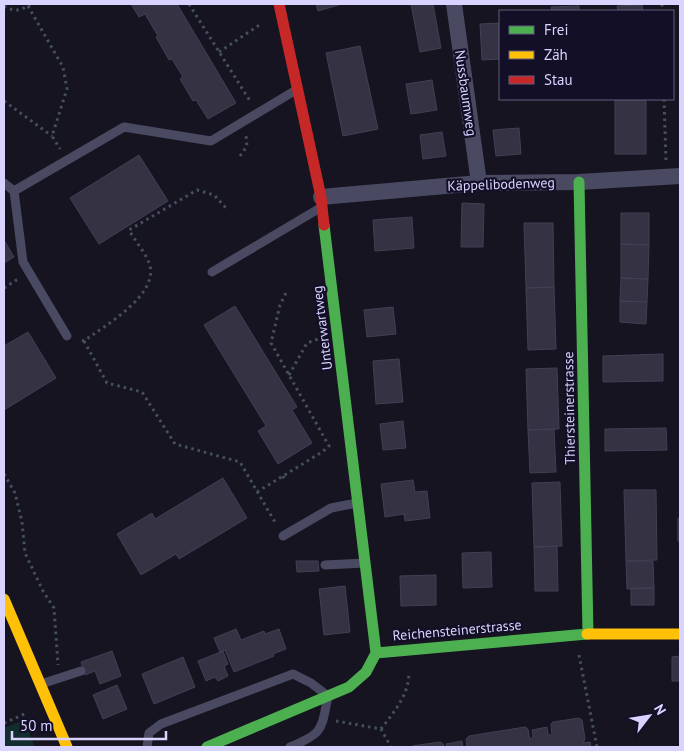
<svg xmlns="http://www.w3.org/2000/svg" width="684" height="751" font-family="'PT Sans',sans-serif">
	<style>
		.pitch { fill: #132c2d }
		.building { fill: #343243; stroke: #433f54 }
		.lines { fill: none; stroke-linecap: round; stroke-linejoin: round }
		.path { stroke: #44505f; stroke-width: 3; stroke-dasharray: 2.5 4; stroke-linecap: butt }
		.lane { stroke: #4a4962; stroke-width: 9 }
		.street { stroke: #4a4962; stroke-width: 16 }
		.fast { stroke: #4caf50; stroke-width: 11 }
		.slow { stroke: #ffc107; stroke-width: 11 }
		.jam { stroke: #c62828; stroke-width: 11 }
		.labels { text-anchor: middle; stroke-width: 4.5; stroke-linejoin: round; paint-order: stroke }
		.street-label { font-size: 14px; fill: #d9d4ff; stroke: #130f26 }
	</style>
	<rect width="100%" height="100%" fill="#161421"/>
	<path class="pitch" d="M24,720L35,747H4V728Z"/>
	<path class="building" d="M131,4H177L236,103L208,119L196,100L193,101L180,79L183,77L172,59L169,60L156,37L158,36L145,14L139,17Z
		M316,4H342L318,11Z
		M411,4H433L441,48L420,52Z
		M642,5L643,11H618L617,6Z
		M579,6V11H552L551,7Z
		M500,23V59L482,60L480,24Z
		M360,46L378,129L343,136L326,53Z
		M432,80L437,110L411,114L406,84Z
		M615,99H646V154H615Z
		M519,128L521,154L496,156L493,130Z
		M442,132L446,156L423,159L420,135Z
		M139,155L168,201L99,244L70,198Z
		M462,203L484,204L483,247H461Z
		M621,213H649V245L621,244Z
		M412,217L414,248L375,251L373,220Z
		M524,223H553L554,287L526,288Z
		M4,240L14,257L4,263Z
		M621,244L649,245L648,279L621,278Z
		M621,278L648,279L647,302L620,301Z
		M554,287L556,349L528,350L526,288Z
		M620,301L647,302L646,324L620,322Z
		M235,306L297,407L292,410L312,443L278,464L258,431L266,426L204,325Z
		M393,307L396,334L367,337L364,310Z
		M28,332L56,378L4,410V346Z
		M663,354V381L603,382V356Z
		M399,359L403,402L376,404L373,361Z
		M557,368L559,429L528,430L526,369Z
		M403,421L406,448L383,450L380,424Z
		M666,428L667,450L605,451V429Z
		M554,429L556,472L530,473L528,430Z
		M223,478L247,518L179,559L176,554L141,575L117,534L152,513L155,519Z
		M413,480L415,492L427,491L430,518L405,521L404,514L385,517L381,484Z
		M560,482L562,546L534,547L532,483Z
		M624,490H656L657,560L626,561Z
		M678,518H680V541H678Z
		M557,546L558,591H535L534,547Z
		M491,552L492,587L463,588L462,553Z
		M296,561H318L319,571L297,572Z
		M626,561H653L654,588L627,589Z
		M436,575V605L401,606L400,576Z
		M345,586L350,632L324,635L319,589Z
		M631,588H654V605H631Z
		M236,629L241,640L264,631L265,634L279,629L286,649L273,654L274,656L234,672L225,650L220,652L214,638Z
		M112,651L121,676L100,684L95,671L85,675L81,662Z
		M223,651L228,664L224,666L228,676L218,681L215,677L206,681L198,661Z
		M680,656V681H672V657Z
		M183,657L195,687L154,704L142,674Z
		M117,685L127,709L103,719L93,695Z
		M579,718L582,720L585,739L583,743L590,742L591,747H467L466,739L469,736L525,727L528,729L530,740L533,736L532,730L547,727L548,734L552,736L551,724L553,722Z
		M462,741L463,747H447L446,744Z
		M440,742L443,744L444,747H412V746Z"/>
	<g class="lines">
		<path class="path" d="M189,4L250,101
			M662,4V11
			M4,6C13,12 22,11 30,4
			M28,6L63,67L67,89L52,136L60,149
			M219,52L261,24
			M664,99L666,161
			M4,101L52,136
			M240,156L247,146L246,136
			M4,288L18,279
			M82,340L84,341C104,326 161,294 149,263C145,252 135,241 129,230L197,190L214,195L227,209
			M84,341L107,383L142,392L175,444L240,462L276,524
			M289,375L307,343L318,339
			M4,474L15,493L22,522L25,553L43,591L54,608L58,665
			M283,476L286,482
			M257,492L322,452L329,446L271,343L280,305L286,293
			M579,655L597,747
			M336,721L381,729L391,747
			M4,723L27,713
			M381,729C394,712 409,695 409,672"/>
		<path class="lane" d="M4,183L14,191L23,262L67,336
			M14,191L124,127L211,141L296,90
			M212,272L320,208
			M283,536L331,508L357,503
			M325,565L365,563
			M41,684L81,671
			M147,747L149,733L161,724L293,674L311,683L328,696C321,730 324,733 290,747"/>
		<path class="street" d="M454,4L479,183
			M321,197L479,183L579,182L680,176"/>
		<path class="fast" d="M579,182L588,634
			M324,225L376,653
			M207,747L349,687L366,672L376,653L587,634"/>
		<path class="slow" d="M4,599L67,747
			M587,634H680"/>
		<path class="jam" d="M279,4L321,197L324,225"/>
	</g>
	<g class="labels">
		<g class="street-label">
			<text transform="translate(466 93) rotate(82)" y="5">Nussbaumweg</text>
			<text transform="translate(501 184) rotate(-2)" y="5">Käppelibodenweg</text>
			<text transform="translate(322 328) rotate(-97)" y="5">Unterwartweg</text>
			<text transform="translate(569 408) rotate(-91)" y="5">Thiersteinerstrasse</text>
			<text transform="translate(457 630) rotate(-5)" y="5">Reichensteinerstrasse</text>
		</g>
	</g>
	<rect width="684" height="751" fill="none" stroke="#d9d4ff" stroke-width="10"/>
	<rect x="499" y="10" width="175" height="90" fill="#130f26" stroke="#625e7d"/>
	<rect x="509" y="26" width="25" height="8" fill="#4caf50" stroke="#625e7d"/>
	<text x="544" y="35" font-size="15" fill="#d9d4ff">Frei</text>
	<rect x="509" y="51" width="25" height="8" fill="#ffc107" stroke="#625e7d"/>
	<text x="544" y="60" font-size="15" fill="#d9d4ff">Zäh</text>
	<rect x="509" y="76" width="25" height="8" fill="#c62828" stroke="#625e7d"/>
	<text x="544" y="85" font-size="15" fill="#d9d4ff">Stau</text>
	<g transform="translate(649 716) rotate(59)" stroke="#130f26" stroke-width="4" paint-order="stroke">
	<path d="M0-4L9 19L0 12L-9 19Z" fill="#d9d4ff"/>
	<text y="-8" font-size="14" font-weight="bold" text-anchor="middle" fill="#d9d4ff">N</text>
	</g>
	<path d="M12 731v8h154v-8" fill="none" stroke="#d9d4ff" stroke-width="2.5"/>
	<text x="20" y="731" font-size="15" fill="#d9d4ff" stroke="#130f26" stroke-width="4" paint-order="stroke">50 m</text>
</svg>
